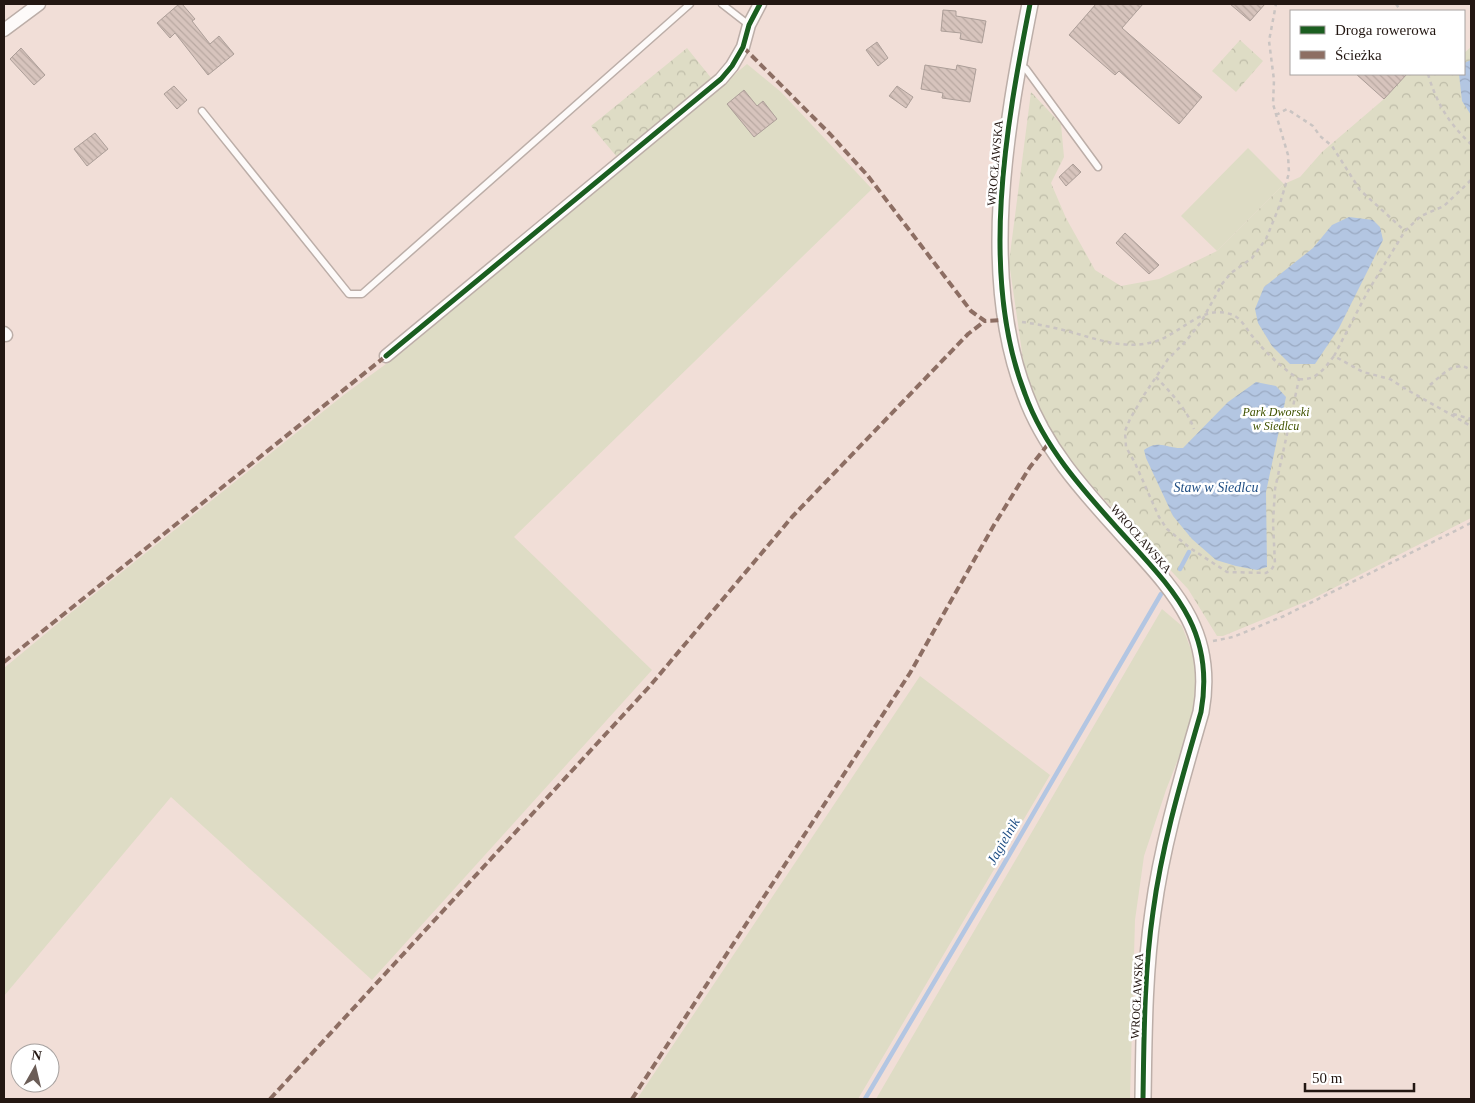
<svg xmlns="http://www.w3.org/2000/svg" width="1475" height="1103" font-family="Georgia,serif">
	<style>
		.grass { fill: #dedcc5 }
		.forest { fill: url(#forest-crowns) }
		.water { fill: url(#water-waves) }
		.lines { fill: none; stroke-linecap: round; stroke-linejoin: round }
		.stream { stroke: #b3c6e2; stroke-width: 4.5 }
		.building { fill: url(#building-back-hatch); stroke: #ac9e98 }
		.service-casing { stroke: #bcaea8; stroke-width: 9 }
		.minor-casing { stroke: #bcaea8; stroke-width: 15 }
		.tertiary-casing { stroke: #bcaea8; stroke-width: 18 }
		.path { stroke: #cac4c2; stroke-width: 2.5; stroke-dasharray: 4 4; stroke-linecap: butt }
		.service { stroke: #fdfaf9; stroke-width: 6 }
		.minor { stroke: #fdfaf9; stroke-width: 12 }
		.tertiary { stroke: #fdfaf9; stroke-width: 15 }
		.quiet { stroke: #8d6e63; stroke-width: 4; stroke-dasharray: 8 4; stroke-linecap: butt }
		.cycleway-casing { stroke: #fff; stroke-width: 8 }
		.cycleway { stroke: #1b5e20; stroke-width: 5 }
		.labels { text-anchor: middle; stroke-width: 5; stroke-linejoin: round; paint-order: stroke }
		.street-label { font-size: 12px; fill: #231712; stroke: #fff }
		.park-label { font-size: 12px; font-style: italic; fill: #415300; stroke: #fff }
		.water-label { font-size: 14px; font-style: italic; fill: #225085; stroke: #fff }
	</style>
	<defs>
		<pattern id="forest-crowns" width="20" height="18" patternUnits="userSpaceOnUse" patternTransform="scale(1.25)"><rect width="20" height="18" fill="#dedcc5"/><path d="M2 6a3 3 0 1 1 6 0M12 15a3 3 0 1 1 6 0" fill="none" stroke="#bebca8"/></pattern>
		<pattern id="water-waves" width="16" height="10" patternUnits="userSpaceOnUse" patternTransform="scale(1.25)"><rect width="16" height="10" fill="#b3c6e2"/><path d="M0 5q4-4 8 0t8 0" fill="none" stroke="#9aa9c1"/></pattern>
		<pattern id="building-back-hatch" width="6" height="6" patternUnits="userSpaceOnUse" patternTransform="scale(1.25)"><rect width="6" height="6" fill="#d7c4bd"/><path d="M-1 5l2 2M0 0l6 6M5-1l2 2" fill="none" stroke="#b8a8a1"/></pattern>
	</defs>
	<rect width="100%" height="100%" fill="#f1ded7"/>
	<path class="grass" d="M747,64L781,92L872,189L514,537L652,670L372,980L171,797L4,996V668L68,615L345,394L405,350Z
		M1248,148L1284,184L1217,251L1181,216Z
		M1162,609L1182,626L1195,660V704L1186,739L1166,790L1144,856L1135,920L1130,1099H876Z
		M920,676L1050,775L858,1099H637Z"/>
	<path class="forest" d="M1240,40L1263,61L1236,92L1212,71Z
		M1471,47V518L1312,599L1223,636H1217L1188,589L1074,467L1046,423L1025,373L1009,262L1031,92L1061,124L1064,157L1051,183L1066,218L1095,270L1121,286L1159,279L1217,251L1284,184L1300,177L1322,152L1384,99L1407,74H1464V53Z
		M687,48L712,79L617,157L591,126Z"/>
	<path class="water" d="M1471,60V115L1462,101L1459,74H1464V63Z
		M1349,217L1373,220L1380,227L1383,240L1339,328L1315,364H1290L1272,346L1258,323L1255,309L1264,287L1313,248L1332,225Z
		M1256,382L1276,386L1286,397L1266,492L1267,567L1257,570L1236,566L1216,560L1192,539L1173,516L1146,458L1144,450C1160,439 1167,449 1183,448L1228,402Z"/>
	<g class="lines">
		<path class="stream" d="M1180,569L1189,552
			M865,1099L1001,869L1161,594"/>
	</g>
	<path class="building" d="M179,4H182L195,19L192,21L210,44L219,36L234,54L208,75L175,33L170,38L157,23Z
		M1096,4H1143L1122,28L1202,97L1179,124L1119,71L1115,75L1069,35Z
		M1230,4H1265L1250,21Z
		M943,10L956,11V16L986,21L982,43L960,39L961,33L941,31Z
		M877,42L888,58L878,66L866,50Z
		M21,48L45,75L34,85L10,59Z
		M925,65L956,70L957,65L976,69L970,102L942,98L943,93L921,89Z
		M1356,74H1407L1384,99Z
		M174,86L187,100L177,109L164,94Z
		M897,86L913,97L906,108L889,96Z
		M744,90L757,106L763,101L777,119L754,137L727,104Z
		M95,133L108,149L87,166L74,149Z
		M1073,164L1081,172L1066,186L1059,177Z
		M1125,233L1159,265L1149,274L1116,243Z"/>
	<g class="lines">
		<defs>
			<path id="service" d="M722,4L749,25
				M1019,64L1026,69L1098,167
				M202,111L349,294H362L690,4"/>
			<path id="minor" d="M4,30L39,4
				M4,333L6,335
				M386,356L721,79L732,66L743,47L749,25L760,4"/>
			<path id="tertiary" d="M1030,4C1006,126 979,275 1025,394C1044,447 1082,489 1119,530C1171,588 1216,628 1201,712C1182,778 1162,844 1153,912C1144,974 1144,1037 1143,1099"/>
		</defs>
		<use href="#service" class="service-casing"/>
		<use href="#minor" class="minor-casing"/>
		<use href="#tertiary" class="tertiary-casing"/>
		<path class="path" d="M1396,4L1401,11
			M1428,74C1436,102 1449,124 1471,144
			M1276,115L1287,109L1313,126L1320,136L1332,146L1360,190L1405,231
			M1022,322C1037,324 1052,327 1067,331C1094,338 1120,349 1149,343C1179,338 1200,302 1233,315C1242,319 1247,330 1253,337C1266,353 1282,368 1299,379L1275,489L1273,523L1275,564L1271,570L1266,573L1227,572L1190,548L1167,529L1159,517L1135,463L1126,447L1125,431L1130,419L1144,395L1168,359L1186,341L1201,322L1222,284L1231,273L1252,258L1266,239L1279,207L1289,173L1288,155L1273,104L1274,80L1269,41L1276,4
			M1334,356L1368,291L1405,231L1421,216L1444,206L1471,180
			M1156,377C1170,392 1187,409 1194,429
			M1299,379C1316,381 1324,369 1334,356L1363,372L1390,379L1404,388L1471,426
			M1430,385C1442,375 1455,359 1471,370
			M1453,414L1471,419
			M1213,641L1233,637L1284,616L1471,523"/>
		<use href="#service" class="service"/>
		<use href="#minor" class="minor"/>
		<use href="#tertiary" class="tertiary"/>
		<path class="quiet" d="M743,47L830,134L868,176L971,311L985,321L1006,320
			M4,662L386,356
			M270,1099L649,687L792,517L968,334L985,321
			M632,1099L910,673L994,525L1030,467L1049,443"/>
		<defs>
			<path id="cycleway" d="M1030,4C1006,126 979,275 1025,394C1044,447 1082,489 1119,530C1171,588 1216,628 1201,712C1182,778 1162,844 1153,912C1144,974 1144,1037 1143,1099
				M386,356L721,79L732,66L743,47L749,25L760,4"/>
		</defs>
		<use href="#cycleway" class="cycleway-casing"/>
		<use href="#cycleway" class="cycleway"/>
	</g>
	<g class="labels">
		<g class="street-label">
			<text transform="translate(995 163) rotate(-85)" y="4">WROCŁAWSKA</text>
			<text transform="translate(1141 539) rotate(49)" y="4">WROCŁAWSKA</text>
			<text transform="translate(1137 996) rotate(-87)" y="4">WROCŁAWSKA</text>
		</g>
		<g class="park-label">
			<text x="1276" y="416">Park Dworski<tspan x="1276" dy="14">w Siedlcu</tspan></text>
		</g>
		<g class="water-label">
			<text x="1216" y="492">Staw w Siedlcu</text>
			<text transform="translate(1003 841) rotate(-60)" y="5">Jagielnik</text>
		</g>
	</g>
	<rect width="1475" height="1103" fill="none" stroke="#231712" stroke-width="10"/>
	<rect x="1290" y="10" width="175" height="65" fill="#ffffff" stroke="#a7a2a0"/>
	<rect x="1300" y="26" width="25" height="8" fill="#1b5e20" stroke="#a7a2a0"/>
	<text x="1335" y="35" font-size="15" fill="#231712">Droga rowerowa</text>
	<rect x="1300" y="51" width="25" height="8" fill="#8d6e63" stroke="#a7a2a0"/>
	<text x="1335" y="60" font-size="15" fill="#231712">Ścieżka</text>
	<g transform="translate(35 1068) rotate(8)"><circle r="24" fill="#ffffff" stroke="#a7a2a0"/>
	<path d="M0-4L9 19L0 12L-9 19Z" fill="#6b5d57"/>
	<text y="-8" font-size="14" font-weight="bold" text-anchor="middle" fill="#231712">N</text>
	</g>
	<path d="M1305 1083v8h109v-8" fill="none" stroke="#231712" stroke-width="2.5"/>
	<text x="1312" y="1083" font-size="15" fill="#231712" stroke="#ffffff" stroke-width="4" paint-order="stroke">50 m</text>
</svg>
